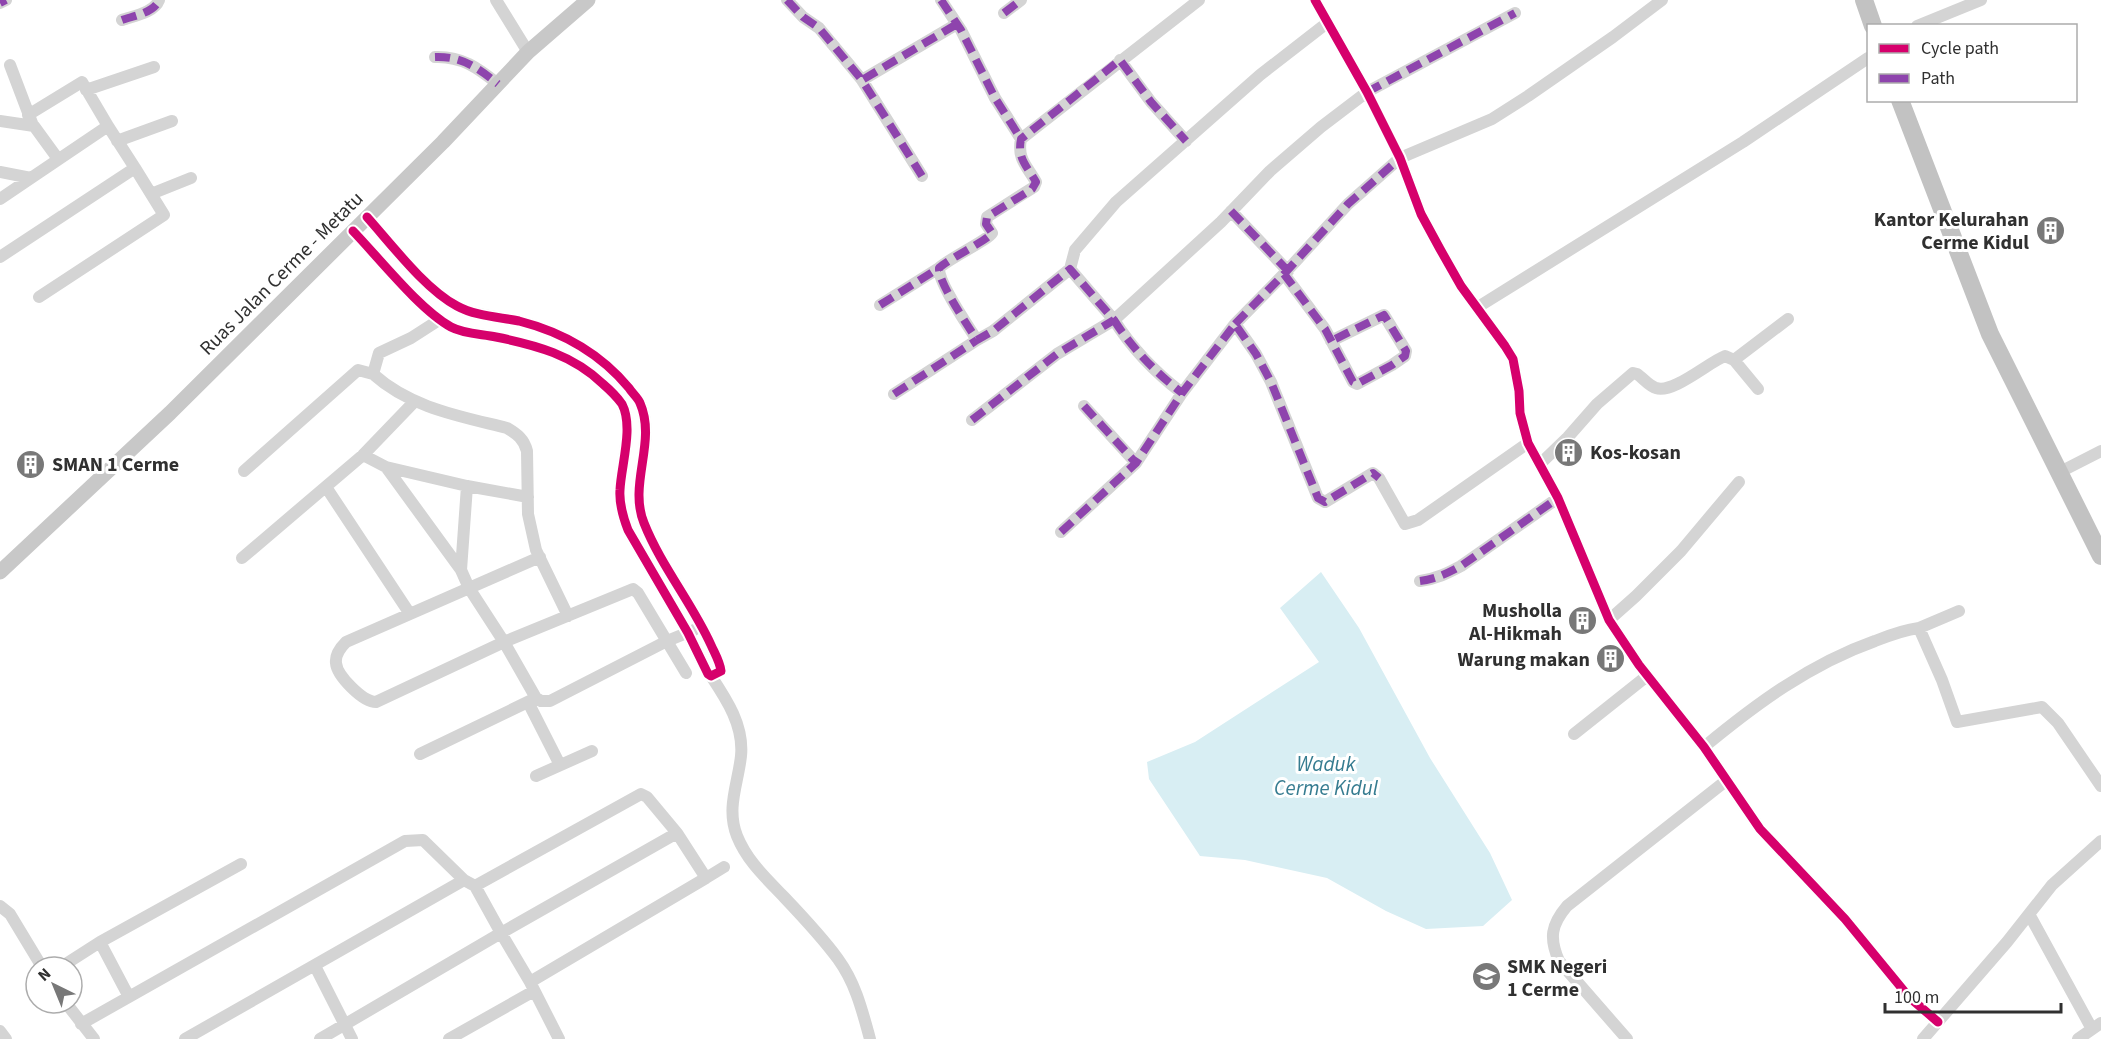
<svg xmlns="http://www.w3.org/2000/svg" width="2101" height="1039" font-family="'Source Sans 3',sans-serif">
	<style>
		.water { fill: #d8eef3 }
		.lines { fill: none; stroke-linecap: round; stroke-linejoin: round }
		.minor { stroke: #d4d4d4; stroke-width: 12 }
		.major { stroke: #c8c8c8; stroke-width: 15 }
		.highway { stroke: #c2c2c2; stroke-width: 18 }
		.quiet { stroke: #8e44ad; stroke-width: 8; stroke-dasharray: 15 8; stroke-linecap: butt }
		.cycleway-casing { stroke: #fff; stroke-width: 13 }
		.cycleway { stroke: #d6006c; stroke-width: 9 }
		.labels { text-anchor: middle; stroke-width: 6; stroke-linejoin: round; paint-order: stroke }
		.poi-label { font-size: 20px; font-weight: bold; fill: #303030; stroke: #fff; text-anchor: end }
		.street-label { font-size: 20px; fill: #303030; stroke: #fff }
		.water-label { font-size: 21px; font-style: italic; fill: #367c90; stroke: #fff }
	</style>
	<rect width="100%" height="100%" fill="#fff"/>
	<path class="water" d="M1321,572L1359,628L1430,758L1490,853L1512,900L1483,926L1426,929L1386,911L1327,878L1245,860L1200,856L1149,779L1147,762L1195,742L1319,662L1280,608Z"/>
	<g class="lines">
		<path class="minor" d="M496,0L528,52
			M787,0L803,17L819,28L862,80
			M941,0L961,30L995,98L1021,139
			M1199,0L1021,139C1017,159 1027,166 1036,182L1034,187L987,217L986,224L992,233C988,240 950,258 939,268C938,282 968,326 977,340L993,331L1070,269L1075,250L1116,202L1260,75L1327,23
			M1315,0L1367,92L1400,158L1421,214L1440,249L1461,286L1505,346L1513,359L1519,391L1520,413L1528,443L1558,498L1609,620L1639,665L1704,747L1760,829L1845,919L1909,997L1938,1022
			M0,3L6,0
			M1004,13L1021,0
			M122,20C133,16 154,13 159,0
			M1917,26L1981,0
			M435,57C462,56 478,68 498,84
			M1120,60L1151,102L1186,141
			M10,65L32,123
			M86,90L154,67
			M28,115L82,82L108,126
			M0,121L34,126L58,159
			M117,141L172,121
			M0,172L31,178L108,126L135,168L0,257
			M922,176L862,80L957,24
			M151,194L191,178
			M0,199L31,178
			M1231,211L1288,271
			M353,231C380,259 419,309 451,327C464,334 482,334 496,337C536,345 573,355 603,384C610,390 617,397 622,404C634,427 621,466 620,490C619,504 623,517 628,530L688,633L708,674L711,676L721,671C720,662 715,654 711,645C692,603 661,566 644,523C628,484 657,442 640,403C638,398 632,393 629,388C600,353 562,332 519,321C499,317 475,316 457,306C425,289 392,245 367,217
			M1284,274L1348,204L1400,158L1492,119L1528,96L1613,37L1662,0
			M39,297L164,215L135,168
			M880,305L939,268
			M1478,307L1743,142L1868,58
			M439,320L411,338L379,353L373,374C411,408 459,416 507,428C517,434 524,439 527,451L528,514L536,550L568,616
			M1235,324L1284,274L1325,329L1353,382L1357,384L1392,365L1405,356L1406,351L1384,315L1331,341
			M1734,360L1788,319
			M1182,393C1156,373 1131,347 1114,320L1221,222L1270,171L1321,127L1367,92L1515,13
			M894,394L977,340
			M415,401L363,455L386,467L461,570L469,588L504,642L376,702C363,702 337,676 336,663C335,655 340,648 346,642L540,557
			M1084,406L1136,463
			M972,420L1057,354L1114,320L1070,269
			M1540,464L1568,437L1597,404L1633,373L1637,374C1643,378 1649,386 1656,388C1673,394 1709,362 1725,356L1734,360L1758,389
			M386,467L467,486L528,497
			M244,471L358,370L373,374
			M2058,473L2101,451
			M326,487L410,614
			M1061,532L1136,463L1182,393L1235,324L1256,354L1271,382L1318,498L1325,502L1373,473L1379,478L1405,524L1418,520L1528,443
			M242,558L363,455
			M461,570L467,486
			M1420,581C1436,579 1448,573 1461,566L1558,498
			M1609,620L1636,596L1681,551L1739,482
			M1919,628L1959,611
			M686,673L638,593L633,589L504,642L536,698L541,701H550L667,641L694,630
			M711,676C727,700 744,726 741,756C738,784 726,808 737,836C747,861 766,878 784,897C803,917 822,937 838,959C856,984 862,1010 870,1039
			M528,702L560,765
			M1574,734L1647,676
			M1704,747C1756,704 1810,664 1875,641C1890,635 1903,630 1919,628L1942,680L1957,722L2042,707L2058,723L2101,786
			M420,754L536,698
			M536,776L592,751
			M706,878L724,867
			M475,886L641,794L647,797L677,833L501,933L530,982L559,1039
			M0,906L10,914L42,967
			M2029,914L2092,1029
			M100,942L129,997
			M315,966L352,1039
			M61,967L100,942L241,864
			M530,982L706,878L677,833
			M66,1003L94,1039
			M81,1024L405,841L423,840L464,880
			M0,1031L6,1039
			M185,1039L464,880L475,886L501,933L320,1039
			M449,1039L534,991
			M1627,1039L1559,961C1549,938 1551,925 1567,906L1727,780
			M1923,1039L2007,942L2052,885L2101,841
			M2078,1039L2101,1023"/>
		<path class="major" d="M0,572L170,413L443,142L528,52L588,0"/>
		<path class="highway" d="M1864,0L1873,26
			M1900,100L1990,334L2101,556"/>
		<path class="quiet" d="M787,0L803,17L819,28L862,80
			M941,0L961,30L995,98L1021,139
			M0,3L6,0
			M1004,13L1021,0
			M122,20C133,16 154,13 159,0
			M435,57C462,56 478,68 498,84
			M1367,92L1515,13
			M922,176L862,80L957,24
			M1231,211L1288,271
			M1284,274L1348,204L1400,158
			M880,305L939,268
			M1114,320C1131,347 1156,373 1182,393
			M1235,324L1284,274L1325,329L1353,382L1357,384L1392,365L1405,356L1406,351L1384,315L1331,341
			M894,394L977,340
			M1084,406L1136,463
			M972,420L1057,354L1114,320L1070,269L993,331L977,340C968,326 938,282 939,268C950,258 988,240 992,233L986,224L987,217L1032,189L1036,182C1027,166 1017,159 1021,139L1120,60L1151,102L1186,141
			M1061,532L1136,463L1182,393L1235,324L1256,354L1271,382L1318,498L1325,502L1373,473L1379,478
			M1420,581C1436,579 1448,573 1461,566L1558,498"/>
		<defs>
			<path id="cycleway" d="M1315,0L1367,92L1400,158L1421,214L1440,249L1461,286L1505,346L1513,359L1519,391L1520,413L1528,443L1558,498L1609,620L1639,665L1704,747L1760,829L1845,919L1909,997L1938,1022
				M353,231C380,259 419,309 451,327C464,334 482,334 496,337C536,345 573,355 603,384C610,390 617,397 622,404C634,427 621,466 620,490C619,504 623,517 628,530L688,633L708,674L711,676L721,671C720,662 715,654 711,645C692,603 661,566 644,523C628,484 657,442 640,403C638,398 632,393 629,388C600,353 562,332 519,321C499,317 475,316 457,306C425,289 392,245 367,217"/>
		</defs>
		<use href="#cycleway" class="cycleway-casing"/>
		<use href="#cycleway" class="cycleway"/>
	</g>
	<defs>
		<symbol id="building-disc" viewBox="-11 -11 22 22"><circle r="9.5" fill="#787878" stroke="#fff"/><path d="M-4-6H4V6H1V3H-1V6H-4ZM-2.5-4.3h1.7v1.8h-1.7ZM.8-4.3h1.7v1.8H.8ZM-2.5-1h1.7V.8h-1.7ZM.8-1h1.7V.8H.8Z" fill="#fff"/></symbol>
		<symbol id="school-disc" viewBox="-11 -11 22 22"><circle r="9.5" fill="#787878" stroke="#fff"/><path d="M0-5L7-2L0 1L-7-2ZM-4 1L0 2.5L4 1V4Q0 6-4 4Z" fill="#fff"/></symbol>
	</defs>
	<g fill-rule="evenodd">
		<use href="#building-disc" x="2034" y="214" width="33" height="33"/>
		<use href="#building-disc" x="1552" y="436" width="33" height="33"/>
		<use href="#building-disc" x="14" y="448" width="33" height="33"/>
		<use href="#building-disc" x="1566" y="604" width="33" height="33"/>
		<use href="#building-disc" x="1594" y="642" width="33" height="33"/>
		<use href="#school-disc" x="1470" y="960" width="33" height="33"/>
	</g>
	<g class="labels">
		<g class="poi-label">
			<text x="2029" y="226">Kantor Kelurahan<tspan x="2029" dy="23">Cerme Kidul</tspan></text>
			<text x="1590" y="459" text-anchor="start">Kos-kosan</text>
			<text x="52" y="471" text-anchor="start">SMAN 1 Cerme</text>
			<text x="1562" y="617">Musholla<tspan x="1562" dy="23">Al-Hikmah</tspan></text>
			<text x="1590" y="666">Warung makan</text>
			<text x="1507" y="973" text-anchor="start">SMK Negeri<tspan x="1507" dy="23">1 Cerme</tspan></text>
		</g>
		<g class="street-label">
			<text transform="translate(281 273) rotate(-45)" y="7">Ruas Jalan Cerme - Metatu</text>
		</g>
		<g class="water-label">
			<text x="1326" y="771">Waduk<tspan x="1326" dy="24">Cerme Kidul</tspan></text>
		</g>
	</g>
	<rect x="1867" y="24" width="210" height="78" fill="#ffffff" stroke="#acacac" stroke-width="1.5"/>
	<rect x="1879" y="44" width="30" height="9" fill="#d6006c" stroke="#acacac" stroke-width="1.5"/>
	<text x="1921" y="54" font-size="18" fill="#303030">Cycle path</text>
	<rect x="1879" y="74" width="30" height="9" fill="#8e44ad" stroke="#acacac" stroke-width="1.5"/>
	<text x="1921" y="84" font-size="18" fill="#303030">Path</text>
	<g transform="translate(54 985) rotate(317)"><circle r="28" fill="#ffffff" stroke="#acacac" stroke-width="1.5"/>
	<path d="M0-4.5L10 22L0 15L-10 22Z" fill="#787878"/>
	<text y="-9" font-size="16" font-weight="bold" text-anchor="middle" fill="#303030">N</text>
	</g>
	<path d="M1885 1003v9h176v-9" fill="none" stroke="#303030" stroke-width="3"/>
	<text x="1894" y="1003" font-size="18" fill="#303030" stroke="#ffffff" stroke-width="4.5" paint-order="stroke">100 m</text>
</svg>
